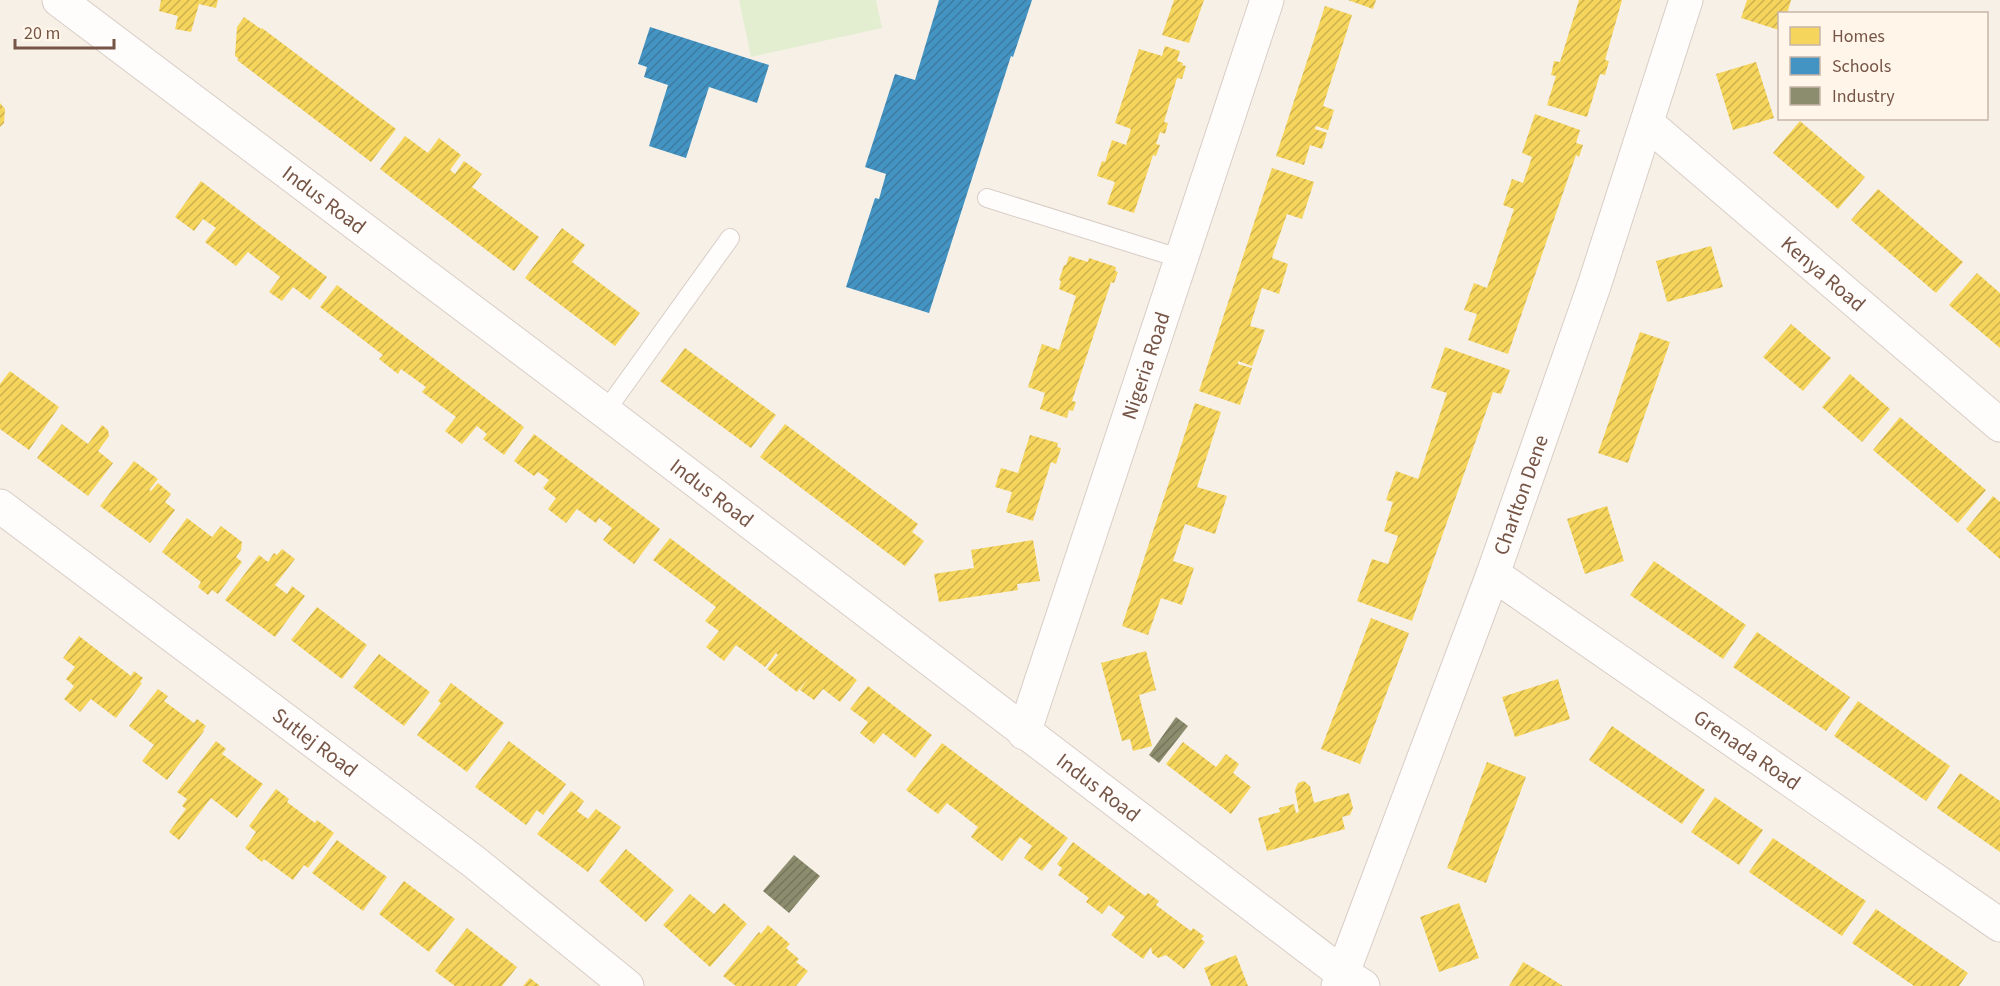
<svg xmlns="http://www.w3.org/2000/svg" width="2000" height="986" font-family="'Source Sans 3',sans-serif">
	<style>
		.park { fill: #e3eed1 }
		.homes { fill: url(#homes-hatch) }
		.schools { fill: url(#schools-hatch) }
		.industry { fill: url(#industry-hatch) }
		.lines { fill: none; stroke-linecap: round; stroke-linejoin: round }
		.lane-casing { stroke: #d8cdc6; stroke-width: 20 }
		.street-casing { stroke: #d8cdc6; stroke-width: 35 }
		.lane { stroke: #fefdfb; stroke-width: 18 }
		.street { stroke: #fefdfb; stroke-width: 33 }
		.labels { text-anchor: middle; stroke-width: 6; stroke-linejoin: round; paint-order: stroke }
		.street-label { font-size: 21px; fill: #765547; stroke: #fff5e9 }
	</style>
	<defs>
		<pattern id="homes-hatch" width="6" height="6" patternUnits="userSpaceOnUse" patternTransform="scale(1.5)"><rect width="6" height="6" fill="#f6d55c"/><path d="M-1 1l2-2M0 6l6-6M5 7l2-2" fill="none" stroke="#ccb04e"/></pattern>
		<pattern id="schools-hatch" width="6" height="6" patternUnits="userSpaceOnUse" patternTransform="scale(1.5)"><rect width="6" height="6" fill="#4393c3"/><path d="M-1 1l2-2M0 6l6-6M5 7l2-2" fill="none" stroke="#3d7ba0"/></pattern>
		<pattern id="industry-hatch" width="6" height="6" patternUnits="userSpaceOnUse" patternTransform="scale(1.5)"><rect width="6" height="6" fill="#8c8c6e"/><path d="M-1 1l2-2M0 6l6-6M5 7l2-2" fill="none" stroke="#77755c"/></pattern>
	</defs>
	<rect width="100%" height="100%" fill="#f7f0e7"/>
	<path class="park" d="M739,0H876L882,28L751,57Z"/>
	<path class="homes" d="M161,0H218L216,8L199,4L191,32L175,29L178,16L159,11Z
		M1174,0H1204L1189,43L1162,35Z
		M1348,0H1376L1373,9Z
		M1579,0H1622L1605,60L1609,61L1605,75L1600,74L1587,117L1547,105L1556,76L1551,75L1554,61L1560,62Z
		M1747,0H1791L1787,14H1779V30L1741,18Z
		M1325,6L1352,15L1323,106L1334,110L1328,130L1316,126L1315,129L1327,133L1322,149L1310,145L1304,165L1276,156Z
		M244,17L261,29L262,28L396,129L371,162L237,60L239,59L235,56L237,27Z
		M1165,46L1180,51L1177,61L1183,63L1182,65L1186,66L1182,79L1177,78L1164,122L1168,123L1165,134L1160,132L1156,144L1160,145L1156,156L1153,155L1134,213L1107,204L1115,182L1097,176L1102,161L1105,162L1112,140L1126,145L1131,129L1115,123L1139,49L1162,56Z
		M1756,62L1774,118L1733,130L1716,74Z
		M0,103L5,109L4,123L0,127Z
		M1535,114L1580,130L1576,143L1583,145L1579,157L1576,155L1508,354L1468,340L1477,314L1464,310L1474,283L1487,288L1514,209L1503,205L1512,179L1523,183L1532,157L1522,153Z
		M1800,121L1865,177L1838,209L1773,153Z
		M405,136L428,153L439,138L461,155L450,170L455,174L464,161L482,174L472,187L539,237L514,271L380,169Z
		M1272,168L1314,182L1302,219L1287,214L1274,251L1272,258L1288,264L1279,294L1262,288L1250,326L1265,330L1252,366L1238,361V364L1252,368L1240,405L1199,391Z
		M201,181L327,277L310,300L293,287L282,301L269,292L280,277L279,276L248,252L236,266L205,242L216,228L203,219L194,231L175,217Z
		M1878,189L1963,262L1936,293L1851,220Z
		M562,228L585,245L572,262L640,313L615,346L525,278Z
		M1711,246L1723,287L1667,302L1656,261Z
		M1069,256L1088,262L1089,258L1116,267L1115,271L1118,272L1114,283L1111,282L1072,401L1076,402L1073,411L1069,410L1067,418L1040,409L1045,393L1028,387L1042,344L1059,350L1076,296L1059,289L1061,281L1059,280L1064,265H1066Z
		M1977,273L2000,293V348L1949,305Z
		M337,285L524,427L504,455L483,439L487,434L477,426L462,444L445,431L456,417L422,392L426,387L401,369L398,374L379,359L383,355L320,307Z
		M1791,324L1831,358L1803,391L1763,357Z
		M1640,332L1670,342L1628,463L1598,453Z
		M1445,347L1510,370L1501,394L1493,392L1412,621L1357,601L1372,559L1388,564L1398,536L1384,531L1393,502L1386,500L1396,471L1418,479L1447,393L1431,388Z
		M685,348L776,415L751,448L660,381Z
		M10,371L59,407L29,450L0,429V384Z
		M1850,374L1890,409L1862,442L1822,407Z
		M1195,403L1221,412L1197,487L1227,496L1215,534L1185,524L1173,561L1194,568L1182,605L1161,598L1148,635L1122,626Z
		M1900,417L1986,490L1958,523L1873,450Z
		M62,424L88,444L102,425L108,430L109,436L98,451L113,463L88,496L37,458Z
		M785,424L918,524L912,532L924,541L905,566L760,457Z
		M534,434L660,529L634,564L603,540L612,528L599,518L596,523L577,509L566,523L548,509L556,498L543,488L549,480L538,472L534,476L514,461Z
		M1030,435L1058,443L1057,447L1061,448L1056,464L1051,462L1033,521L1006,512L1012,492L995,487L1001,468L1018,473Z
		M134,461L158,479L149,490L151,491L158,483L171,494L165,502L175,510L150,543L100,506Z
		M1993,496L2000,502V559L1966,529Z
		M1607,506L1624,561L1585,574L1567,519Z
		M187,518L212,537L221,526L242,542L241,550L236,557L242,562L218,594L212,590L208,595L198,587L201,582L162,552Z
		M670,538L857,680L840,702L823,689L814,700L800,690L808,678L797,692L767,669L778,655L776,653L765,667L736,645L724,661L706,647L719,631L705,621L716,607L653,560Z
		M1033,540L1040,581L1017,584L1018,590L939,602L934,574L974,568L971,550Z
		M282,549L295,559L275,585L287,594L292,586L305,596L275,637L225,600L259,555L268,562L274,553L277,555Z
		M1654,561L1746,625L1723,659L1630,595Z
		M317,607L367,645L342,679L291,640Z
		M1371,618L1409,633L1360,764L1321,749Z
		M1757,632L1850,697L1826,731L1733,667Z
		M79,636L131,676L134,671L143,678L140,682L142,683L116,718L91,699L80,712L64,699L74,686L66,679L75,667L63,658Z
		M1146,651L1156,690L1139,695L1152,746L1133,751L1130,739L1122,741L1101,663Z
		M379,654L430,692L404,726L353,687Z
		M1558,679L1570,719L1515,737L1502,697Z
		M451,683L504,723L467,772L417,735L441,703L438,701Z
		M868,686L932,735L915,758L883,733L874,744L860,733L868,722L850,709Z
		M158,689L168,696L164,701L194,723L197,719L206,726L203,730L204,731L167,780L142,761L154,745L129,726Z
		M1858,701L1950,766L1926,801L1834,736Z
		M1612,726L1705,790L1682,824L1589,760Z
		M216,741L226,749L222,754L263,784L237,818L211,798L179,840L169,832L186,809L182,806L187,799L177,792Z
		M509,741L566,784L543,815L537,810L526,825L475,787Z
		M1183,742L1216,767L1226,754L1239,764L1233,773L1251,787L1231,814L1166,764Z
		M942,743L1068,838L1042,871L1024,858L1032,846L1020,837L1002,861L971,837L978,827L947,803L938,814L906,790Z
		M1487,762L1526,777L1486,883L1447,868Z
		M1960,773L2000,801V852L1937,808Z
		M1304,781L1310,786L1314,803L1349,793L1353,808L1350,815L1342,817L1345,829L1267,851L1258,818L1280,812L1279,808L1294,804L1296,813L1299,812L1295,790L1298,783Z
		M276,789L289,799L287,802L315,823L317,820L334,833L308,868L304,865L293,880L264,859L262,862L245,848L256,832L249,826Z
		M571,791L584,801L577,811L588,819L596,809L621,827L588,872L537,834Z
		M1715,797L1763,830L1739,865L1691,832Z
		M1773,838L1866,901L1842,936L1749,872Z
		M337,840L387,877L363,911L312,873Z
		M1073,842L1145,896L1148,893L1159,901L1156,905L1191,931L1193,928L1204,936L1201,939L1205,942L1184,969L1166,955L1158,958L1152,953L1151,947L1143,959L1111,935L1125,917L1109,905L1102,914L1086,902L1089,898L1058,875L1062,868L1057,864Z
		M626,849L674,890L646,922L599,881Z
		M404,881L455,919L429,952L379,914Z
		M690,894L714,914L724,903L747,924L710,967L663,925Z
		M1459,903L1479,958L1439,972L1420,917Z
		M1876,909L1968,973L1959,986H1914L1852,943Z
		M768,925L790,944L786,948L799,959L796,962L808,971L796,986H736L723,976L759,932L761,934Z
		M467,928L517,967L502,986H455L435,971Z
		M1236,955L1248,986H1211L1204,968Z
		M1523,962L1547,976L1563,986H1509Z
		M530,978L540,986H523Z"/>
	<path class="schools" d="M939,0H1032L1013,57L1011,56L929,313L846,287L875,198L879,199L886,174L865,167L895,74L915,80Z
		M650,27L769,65L757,103L709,87L686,158L649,146L668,85L644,77L647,67L638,64Z"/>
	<path class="industry" d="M1176,717L1188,726L1159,763L1149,755Z
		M794,855L820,876L789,913L763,891Z"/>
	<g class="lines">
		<defs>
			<path id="lane" d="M987,198L1182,259
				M605,412L730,238"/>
			<g id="street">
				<path id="s1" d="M59,0L582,394L1343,974L1363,986"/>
				<path id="s2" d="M1647,123L2000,425"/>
				<path id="s3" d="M0,506L473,861L627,986"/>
				<path id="s4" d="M1493,574L2000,925"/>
				<path id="s5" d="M1024,733L1267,0"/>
				<path id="s6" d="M1338,986L1493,574L1594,286L1686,0"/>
			</g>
		</defs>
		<use href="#lane" class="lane-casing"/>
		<use href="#street" class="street-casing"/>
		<use href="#lane" class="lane"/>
		<use href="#street" class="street"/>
	</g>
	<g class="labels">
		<g class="street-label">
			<text dy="7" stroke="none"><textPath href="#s1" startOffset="332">Indus Road</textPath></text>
			<text dy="7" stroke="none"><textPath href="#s2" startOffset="232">Kenya Road</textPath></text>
			<text dy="7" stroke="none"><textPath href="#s5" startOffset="387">Nigeria Road</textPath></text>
			<text dy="7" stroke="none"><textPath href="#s1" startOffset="818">Indus Road</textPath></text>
			<text dy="7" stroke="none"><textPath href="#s6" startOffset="524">Charlton Dene</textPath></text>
			<text dy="7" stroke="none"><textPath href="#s3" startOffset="394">Sutlej Road</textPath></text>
			<text dy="7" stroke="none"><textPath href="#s4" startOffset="309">Grenada Road</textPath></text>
			<text dy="7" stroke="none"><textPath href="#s1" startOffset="1304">Indus Road</textPath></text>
		</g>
	</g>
	<rect x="1778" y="12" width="210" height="108" fill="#fff5e9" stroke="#c8b5a8" stroke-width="1.5"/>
	<rect x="1790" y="27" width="30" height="18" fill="#f6d55c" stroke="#c8b5a8" stroke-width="1.5"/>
	<text x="1832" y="42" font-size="18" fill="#765547">Homes</text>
	<rect x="1790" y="57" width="30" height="18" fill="#4393c3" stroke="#c8b5a8" stroke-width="1.5"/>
	<text x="1832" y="72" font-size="18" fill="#765547">Schools</text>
	<rect x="1790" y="87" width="30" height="18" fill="#8c8c6e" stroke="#c8b5a8" stroke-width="1.5"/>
	<text x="1832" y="102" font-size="18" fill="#765547">Industry</text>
	<path d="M15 39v9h99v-9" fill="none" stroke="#765547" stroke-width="3"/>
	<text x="24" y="39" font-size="18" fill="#765547" stroke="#fff5e9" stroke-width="4.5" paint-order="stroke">20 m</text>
</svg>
